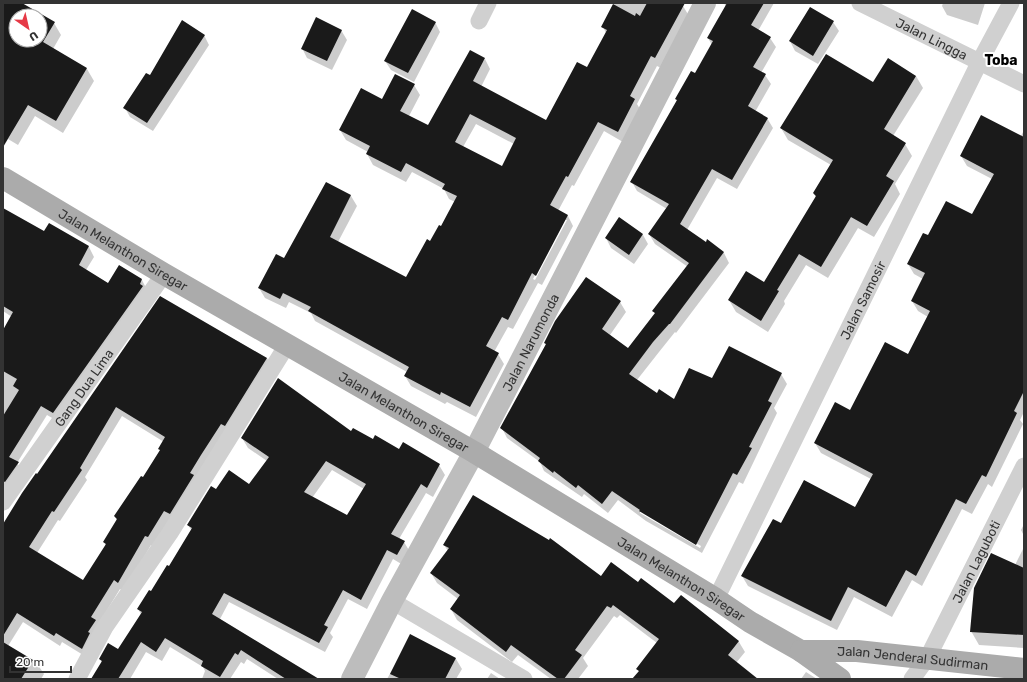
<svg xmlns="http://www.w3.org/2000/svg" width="1027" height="682" viewBox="0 0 1027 682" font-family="Rubik,sans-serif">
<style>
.shadow{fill:#0003;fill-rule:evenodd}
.building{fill:#1a1a1a;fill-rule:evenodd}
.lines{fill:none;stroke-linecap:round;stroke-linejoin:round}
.street{stroke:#d0d0d0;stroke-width:17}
.secondary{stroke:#bdbdbd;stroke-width:22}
.primary{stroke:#ababab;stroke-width:22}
.labels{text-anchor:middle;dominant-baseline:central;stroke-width:4;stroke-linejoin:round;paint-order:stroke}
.street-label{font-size:13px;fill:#333;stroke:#fff}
.neighbourhood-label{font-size:14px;font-weight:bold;fill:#000;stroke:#fff}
</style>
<rect width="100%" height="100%" fill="#fff"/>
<path class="shadow" d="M3,3h17l34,20 7,12 -8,14 34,20 7,12 -31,52 -28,-17 -17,29 -10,-6 -5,9zM16,16h24v24h-24z
M615,3h63l5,3 6,10 -28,52 -4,-2 -20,38 3,5 -17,33 -19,-11 -30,55 -2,-1 -14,26 10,5 5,10 -31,59 -4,-2 -25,46 -5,-2 -14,25 4,2 6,10 -28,53 -29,-15 -2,2 -34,-18 -6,-10 2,-4 -92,-51 -4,-8 -22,-11 -3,6 -21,-10 -6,-10 26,-28 42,-77 24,13 6,10 -19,36 69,37 35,-51 13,-26 -6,-3 -5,-10 -32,-17 -6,10 -33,-17 -6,-11 1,-2 -22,-12 -6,-10 42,-29 32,-16 6,10 -11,21 20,11 56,-68 5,10 -9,18 66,34 41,-52 18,-36 -3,-6zM476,124l38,20 -12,24 -39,-21zM565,220h2l-32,60 -2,-1z
M724,3h50l-16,28 12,7 6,9 -15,26 4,2 6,9 -16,28 12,6 6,10 -36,61 -20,-11 -30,52 19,13 2,-2 16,12 5,10 -53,70 -1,-1 -16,20 -22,28 20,14 18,7 37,-21 17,-33 52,27 6,10 -13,24 3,5 -34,71 -4,-2 -37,71 -56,-32 -28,-21 -10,13 -24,-19 -2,3 -38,-26 -4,-9 -33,-24 -5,-10 44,-83 -1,-2 75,-41 6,10 -16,23 18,14 27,-35 -1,-3 34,-44 -33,-23 -6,-10 18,-25 -30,-18 -5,-9 45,-81 -1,-2 19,-25 17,-29 -4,-7 18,-31zM640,511l61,35 -1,2 -60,-35z
M943,3h42l-7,22 -31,-10 -5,-9z
M435,22l5,10 -26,50 -23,-12 -6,-9z
M833,22l6,9 -21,33 -23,-13 -5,-10z
M341,30l6,10 -15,30 -25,-12 -5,-10z
M204,35l5,10 -56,86 -23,-14 -5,-9 25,-31z
M888,60l28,16 7,12 -30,48 12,8 7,12 -17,28 5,10 -26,43 -16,-9 -30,50 -22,-13 -22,36 1,3 -17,28 -32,-20 -7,-12 35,-17 52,-85 -2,-5 17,-28 -43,-25 -7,-12 93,-45z
M1024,130v282l-4,8 3,4 -31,63 -4,-3 -16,30 -10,-5 -40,77 -10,-6 -20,37 -38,-20 -17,33 -89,-44 -6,-10 40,-51 74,-17 15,-29 -50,-26 -6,-10 36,-31 57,-57 20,-38 -10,-6 -6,-10 11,-22 -9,-5 -6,-10 20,-27 45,-21 19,-37 -25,-13 -6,-10 60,-20z
M3,209l42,24 44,14 5,10 -8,13 23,14 11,-18 22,14 5,10 -88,132 -12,-7 -30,48 7,10 -21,15v-156l9,-15 -9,-6z
M619,219l24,16 5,9 -14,20 -23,-16 -5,-10z
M161,298l106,60 5,10 -118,179 -3,-2 -27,47 -4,-3 -22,36 -10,33 -26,-16 -2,4 -37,-24 -15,24 30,19 6,9 -3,5h-38v-153zM122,416l42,26 -3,9 -18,27 -28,38 2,5 -13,21 2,4 -23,36 -46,-29 21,-33 2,1 27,-41 -2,-3z
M352,432l87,33 6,10 -12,22 -7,-4 -27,46 5,3 6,10 -7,13 -10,-6 -26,50 -19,-10 -18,34 3,4 -8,15 -96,-50 -9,17 97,60h-39l-31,-20 -3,5 -3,-2 -11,17h-28l3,-8 -2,-4 -33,-20 -8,14 -16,-9 -16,27h-38l10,-16 -2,-4 18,-8 23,-37 -3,-5 31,-41 23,-37 -4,-6 29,-35 33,-4 17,-25 -19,-13 -6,-10zM332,470l32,19 -16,27 -36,-18z
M1024,524v12l-3,-6z
M444,545l194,39 37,21 6,-9 58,46 6,10 -9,11 20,16h-122l5,-7 -1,-3 19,-26 -37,-28 -3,3 -3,-2 -31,42 5,8 -10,13h-27l-33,-24 -6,7 -55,-42 -6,-11 7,-10 -21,-16 -6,-10 17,-22z
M1024,547v101l-45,-3 -8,-14 44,-66z
M411,636l45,23 6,10 -6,10h-69z
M806,672l11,7h-16z
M491,673l9,6h-13z"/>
<path class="building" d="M3,3h19l33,19 -12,20 44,26 -31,53 -28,-16 -25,42zM16,16h24v24h-24z
M647,3h38l-30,55 -4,-2 -21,40 5,3 -17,33 -20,-10 -30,55 -2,-1 -16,29 18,10 -32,61 -4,-3 -24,47 -6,-3 -16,29 13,7 -29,54 -29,-15 -1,3 -36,-19 5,-9 -101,-56 3,-4 -28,-14 -3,6 -22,-11 18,-34 8,4 42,-76 25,13 -21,42 76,40 21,-38 3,2 9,-16 2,1 16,-30 -15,-7 3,-5 -39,-21 -5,9 -35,-18 4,-8 -31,-16 22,-42 21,11 13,-25 20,10 -15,27 28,14 42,-75 15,8 -12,23 73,39 31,-58 10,5 20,-37 -6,-3 12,-23 22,12 1,-3 4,3zM470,114l46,24 -14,28 -47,-24z
M727,3h37l-13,22 20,12 -18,30 13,7 -18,32 20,12 -36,62 -20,-11 -32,55 26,18 1,-3 17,13 -54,72h-1l-16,18 -24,32 28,19 2,-4 15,10 15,-31 23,10 17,-32 53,27 -14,28 4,2 -23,44 3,1 -15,27 -4,-2 -37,72 -57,-34 1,-1 -28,-19 -10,13 -24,-19 -2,3 -22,-17 -1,2 -15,-12 2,-3 -40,-30 46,-84 -2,-1 11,-22 31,-44 35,24 -19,28 26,19 27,-35 -3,-2 37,-48 -41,-29 21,-30 -39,-22 47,-82 -2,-1 16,-28 4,2 18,-32 -6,-3z
M810,7l24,14 -21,35 -24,-15z
M412,9l24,13 -28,51 -24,-12z
M316,17l26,13 -15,31 -26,-12z
M182,20l23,15 -58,88 -24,-15 23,-35 4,2z
M826,54l47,28 15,-24 28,18 -32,53 22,14 -20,33 8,5 -27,45 -16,-9 -30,50 -22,-13 -22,36 2,1 -18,30 -33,-21 18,-29 18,11 52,-86 -3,-3 20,-33 -53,-32z
M981,115l43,22v254l-10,20 3,2 -31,64 -4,-2 -16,29 -10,-5 -40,77 -10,-6 -20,37 -38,-20 -17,34 -90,-45 32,-57 8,4 23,-43 51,27 18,-33 -59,-31 21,-41 15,8 35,-68 23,12 22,-43 -19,-10 14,-28 -18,-9 16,-31 5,2 18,-34 26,13 22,-40 -34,-18z
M3,208l41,23 5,-8 40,23 -10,19 29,18 11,-18 23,14 -2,5 3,2 -90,127 -12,-7 -32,51 10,5 -14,20 -2,-1v-65l16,-26 -6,-4 4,-7 -14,-8v-41l10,-18 -10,-6z
M619,217l24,17 -14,21 -24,-17z
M160,296l107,62 -42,68 -4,-2 -20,31 -11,18 4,2 -24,39 -6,-3 -16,26 -3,-1 -27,47 -4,-3 -23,37 5,3 -8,12 2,1 -8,16 -26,-16 -2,3 -37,-23 -14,23v-112l19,-31 14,-20 1,1zM116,407l49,30 -7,12 2,1 -17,27 -2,-1 -27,40 3,3 -14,23 3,2 -23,36 -54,-33 23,-36 2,1 28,-42 -2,-2z
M278,378l73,53 2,-3 20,11 2,-4 24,14 4,-7 37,22 -13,24 -6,-4 -30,50 14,7 -8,14 -10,-5 -26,50 -18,-10 -19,35 4,2 -9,16 -95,-50 -12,21 107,65h-33l-45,-29 -3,5 -3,-2 -15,24 -19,-11 2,-5 -38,-23 -9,14 -15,-10 -23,37h-27l11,-18 -3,-2 9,-16 10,6 24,-37 -5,-3 12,-19 2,1 16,-26 2,1 23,-38 -5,-3 24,-39 5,3 13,-19 20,14 20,-27 -28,-19zM326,461l40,23 -19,31 -43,-23z
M473,495l76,45 1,-2 51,38 10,-14 27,20 3,-4 33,25 7,-8 58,46 -11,14 30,24h-126l7,-8 -3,-2 23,-30 -46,-34 -2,3 -4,-2 -32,44 7,5 -18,24h-6l-47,-34 -5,7 -56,-43 10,-14 -30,-22 19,-25 -6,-3z
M991,553l33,15v67l-54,-3 4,-44z
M410,634l46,24 -11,21h-44l-11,-5z
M3,642l30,18 -12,19h-18z"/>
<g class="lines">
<g class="street">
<path id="s1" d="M860,3l164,81"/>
<path d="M479,21l9,-18"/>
<path id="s2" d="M3,502l161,-228"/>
<path id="s3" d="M716,599l264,-538 31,-58"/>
<path d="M392,601l132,78"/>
<path d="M77,679l28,-52 65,-94 117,-188"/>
<path id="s4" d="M912,679l16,-22 96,-191"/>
</g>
<path class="secondary" id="s5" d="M352,679l40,-78 82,-149 231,-449"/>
<g class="primary">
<path id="s6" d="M3,178l161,96 310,178 242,147 34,23 51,29 39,28"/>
<path id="s7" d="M801,651h56l167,18"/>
</g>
</g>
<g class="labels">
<g class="street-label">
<text stroke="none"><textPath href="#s1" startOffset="80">Jalan Lingga</textPath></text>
<text stroke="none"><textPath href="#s6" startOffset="140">Jalan Melanthon Siregar</textPath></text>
<text stroke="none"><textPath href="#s3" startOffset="333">Jalan Samosir</textPath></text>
<text stroke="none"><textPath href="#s5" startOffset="381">Jalan Narumonda</textPath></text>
<text stroke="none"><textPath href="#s2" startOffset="140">Gang Dua Lima</textPath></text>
<text stroke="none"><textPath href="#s6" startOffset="464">Jalan Melanthon Siregar</textPath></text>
<text stroke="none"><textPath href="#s4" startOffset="134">Jalan Laguboti</textPath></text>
<text stroke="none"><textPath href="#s6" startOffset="788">Jalan Melanthon Siregar</textPath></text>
<text stroke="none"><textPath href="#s7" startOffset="112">Jalan Jenderal Sudirman</textPath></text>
</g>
<g class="neighbourhood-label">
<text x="1001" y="60">Toba</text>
</g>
</g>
<rect width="1027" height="682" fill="none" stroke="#333333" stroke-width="8"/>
<g transform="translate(28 28) rotate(146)"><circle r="19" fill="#ffffff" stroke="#adadad"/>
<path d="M0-3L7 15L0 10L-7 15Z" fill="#e63946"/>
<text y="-6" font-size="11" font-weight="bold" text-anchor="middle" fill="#333333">U</text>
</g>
<path d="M10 666v6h61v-6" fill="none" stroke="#333333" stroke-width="2"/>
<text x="16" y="666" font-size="12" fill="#333333" stroke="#ffffff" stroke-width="3" paint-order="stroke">20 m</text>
</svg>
